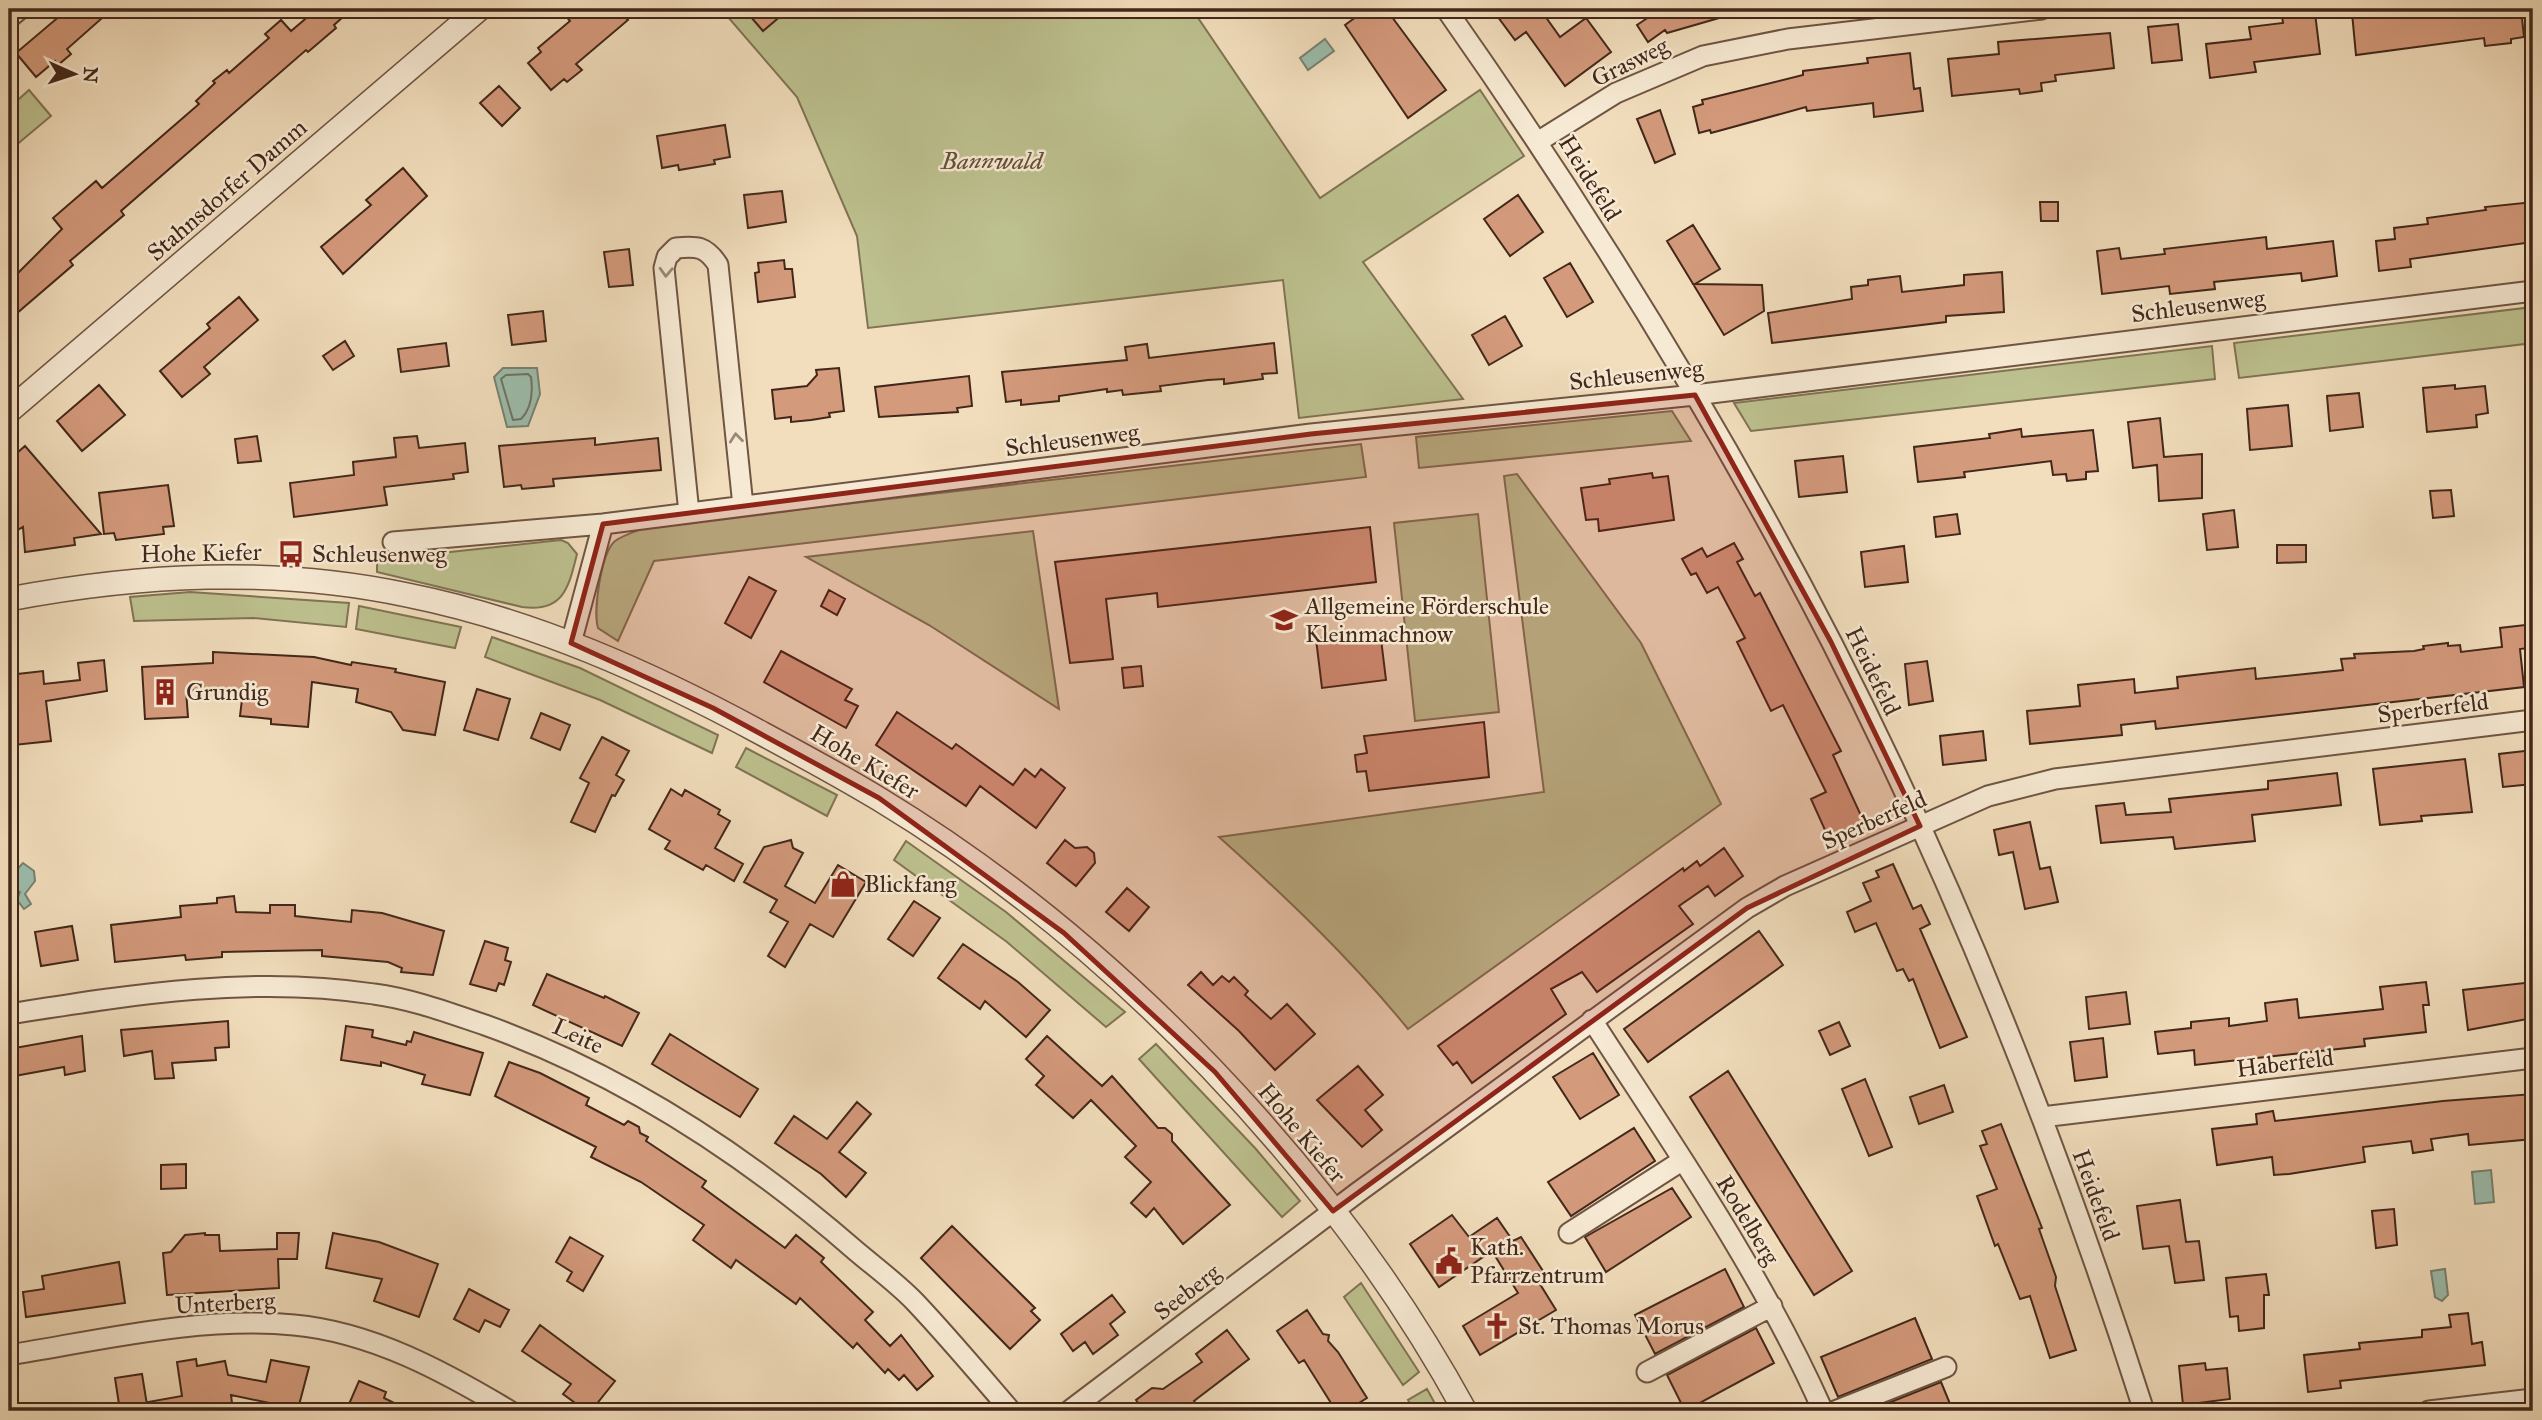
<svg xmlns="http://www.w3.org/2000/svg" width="2542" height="1420" viewBox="0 0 2542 1420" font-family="'IM FELL Great Primer',serif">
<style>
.green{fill:#bdc18f;stroke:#807454;stroke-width:2}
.water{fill:#9cbdac;stroke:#788172;stroke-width:2}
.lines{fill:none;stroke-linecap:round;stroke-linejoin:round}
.shore{stroke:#707263;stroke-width:2}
.building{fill:#d49a7c;stroke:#43271a;stroke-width:2}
.minor-casing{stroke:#6f5543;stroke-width:23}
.tertiary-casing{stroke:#6f5543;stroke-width:26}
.minor{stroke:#f7ead4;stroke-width:19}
.tertiary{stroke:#f7ead4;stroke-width:23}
.oneway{stroke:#9d8877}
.marked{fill:#8f2418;fill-opacity:0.2;stroke:#8f2418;stroke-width:5;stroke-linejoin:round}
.labels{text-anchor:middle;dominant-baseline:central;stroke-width:5;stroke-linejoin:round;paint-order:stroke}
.street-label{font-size:24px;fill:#43271a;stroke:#f7ead4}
.park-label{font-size:24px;font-style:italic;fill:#624e37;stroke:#f7ead4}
.poi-label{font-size:24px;fill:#43271a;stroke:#f7ead4;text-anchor:start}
</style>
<rect width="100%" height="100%" fill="#f2debd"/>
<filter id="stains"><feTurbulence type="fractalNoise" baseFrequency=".00286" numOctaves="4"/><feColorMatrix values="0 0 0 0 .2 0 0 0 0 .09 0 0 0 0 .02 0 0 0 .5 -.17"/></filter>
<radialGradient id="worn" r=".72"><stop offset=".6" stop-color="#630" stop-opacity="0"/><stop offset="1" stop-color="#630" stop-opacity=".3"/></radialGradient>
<path class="green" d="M721,9h471l128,189 160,-108 44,66 -161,106 100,137 -164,19 -16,-138 -415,48 -11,-92 -60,-139z
M29,90l22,26 -42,35v-43z
M2533,307v36l-294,35 -5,-35z
M2212,346l3,33 -464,52 -17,-28z
M1672,411l19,30 -272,27 -3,-31z
M1361,444l5,33 -712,84 -36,80 -20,-13c-5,-17 3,-75 17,-87 8,-6 22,-10 32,-14z
M1517,474l124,169 80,161 -313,225c-57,-70 -122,-132 -189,-192l325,-45 -40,-316z
M1478,514l21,198 -84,9 -21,-198z
M1033,531l26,178 -130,-84 -123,-68z
M561,540l7,3 9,11c-8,32 -13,59 -55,53l-145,-35v-12z
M190,592l159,11 -3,24 -93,-9 -119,3 -4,-24z
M359,606l102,21 -6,21 -99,-19z
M492,637l88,31 138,67 -6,18 -112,-53 -115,-43z
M746,748l91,47 -10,21 -91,-49z
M906,841l100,71 119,100 -19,15 -99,-85 -113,-82z
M1156,1044l99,104 45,53 -18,16 -143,-158z
M1361,1283l58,89 -16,13 -59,-88z
M1427,1389l12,22h-25l-6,-11z"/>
<path class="water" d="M1325,39l9,12 -26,19 -8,-12z
M503,368h34l3,26 -12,32 -21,1 -13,-50z
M23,863l11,8 1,10 -10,13 6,10 -7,5 -7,-9 3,-8 -5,-3c-2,-11 0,-19 8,-26z
M2491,1170l3,32 -19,2 -3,-32z
M2445,1269l3,26 -6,6 -7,-4 -4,-26z"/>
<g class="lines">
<path class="shore" d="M528,374l3,3c2,15 1,31 -10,42l-8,1 -12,-41 5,-4z"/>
</g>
<path class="building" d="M68,9h24l9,10 -34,30 4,5 -13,11 -3,-4 -19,16 -20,-24z
M317,9h35l-18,16 2,3 -28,24 -2,-2 -185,161 3,4 -54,46 3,4 -64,55v-38l53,-53 -9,-11 43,-37 6,7 97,-84 -3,-3 19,-18 -2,-2 14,-11 2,3 40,-35 -4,-4 16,-14 10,11z
M560,9h58l10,11 -52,44 6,6 -15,12 -3,-3 -13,11 -23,-27 13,-11 -3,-4 32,-27z
M744,9h45l-26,22z
M1367,9h19l60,81 -38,28 -63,-93z
M1492,9h48l20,28 26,-19 25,34 -46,34 -39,-54 -11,8z
M1661,9h71l1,5 -66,19 -2,-3 -17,12 -11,-17z
M2385,9h136l3,28 -13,2v4l-26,3 -1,-8 -128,17 -4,-42z
M2315,13l5,41 -66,8 2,10 -46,6 -4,-34 45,-5 -2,-12 34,-4 -1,-7z
M2178,24l4,36 -30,3 -4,-36z
M2110,33l4,35 -59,7 1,6 -15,2 1,8 -22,3 -1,-5 -67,7 -4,-37 51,-5 -1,-12z
M1910,53l4,36 6,-1 3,23 -49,6 -1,-14 -66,8 -1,-4 -95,26 -1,-3 -11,3 -6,-26 10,-3 -1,-4 101,-25v-4l65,-8 -1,-5z
M499,86l21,22 -18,18 -22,-23z
M1660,110l15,44 -20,9 -18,-44z
M725,125l5,32 -16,3 1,4 -36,6 -1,-5 -16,3 -5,-32z
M403,168l24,28 -84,78 -22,-27 50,-42 -5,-5z
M782,191l4,31 -38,6 -4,-33z
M1518,195l25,37 -33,24 -26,-37z
M2040,202h18v19h-17z
M2533,202v40l-123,17 1,8 -32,4 -3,-30 19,-2 -1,-11 34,-4 -1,-6 59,-8 -1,-3z
M1693,225l27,44 -25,15 67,1 2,26 -40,24 -57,-94z
M2266,237l1,12 66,-8 4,35 -35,5 -1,-8 -87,9 1,7 -45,5 -1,-8 -67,8 -5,-43 22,-3 2,11 44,-5 -1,-5z
M629,249l4,36 -24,2 -5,-35z
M784,260l1,9h7l3,28 -37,5 -3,-29 4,-1 -1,-9z
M1570,263l23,39 -26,15 -23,-39z
M2002,272l2,40 -58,4v6l-174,21 -4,-30 84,-14 -1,-12 17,-2v-5l32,-4 2,16 62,-7v-10z
M239,297l19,23 -54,47 6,7 -28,23 -22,-26 50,-43 -3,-4z
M543,311l3,30 -34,4 -4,-30z
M1505,316l17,30 -33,19 -17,-30z
M345,341l9,15 -21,14 -10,-14z
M446,343l3,23 -48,6 -3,-23z
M1274,343l3,30 -15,1 1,5 -39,5v-5l-16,1 -48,6 1,5 -38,4 -1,-5 -15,2v-3l-48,7v5l-38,4v-5l-15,2 -4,-30 125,-12 -2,-13 22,-3 2,14z
M839,368l5,43 -15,2 1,4 -19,3 -20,2v-5l-16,2 -3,-29 35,-4 10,-11 -1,-5z
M969,376l3,30 -15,2 1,4 -79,5 -4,-30z
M99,385l26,30 -43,36 -25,-30z
M2455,385v4l30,-3 3,27 -12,2 1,12 -50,5 -4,-44z
M2359,393l4,34 -33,4 -3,-35z
M2288,405l4,41 -42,4 -3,-41z
M2160,418l4,39 38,-3v44l-43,3 -2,-36 -24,3 -5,-46z
M2021,429l1,8 71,-7 5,41 -12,1v7l-19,2 -1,-7 -13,1 -2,-14 -87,11 1,5 -47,5 -4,-35 76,-9 -1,-4z
M257,436l4,25 -23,2 -3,-24z
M417,436l2,12 46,-5 3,29 -15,2 1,5 -70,8 3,18 -93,12 -4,-34 64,-8 -1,-13 43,-5 -2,-19z
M595,438v7l63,-7 3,32 -108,9 1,7 -32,3 -1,-4 -17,2 -5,-41z
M25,446l76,88 -27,4 1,7 -50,7 -2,-25 -14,8v-75z
M1843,456l4,36 -48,5 -4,-36z
M1652,473l1,5 15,-2 6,44 -75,11 -1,-12 -12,1 -5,-32 29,-4 -1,-5z
M168,485l6,41 -11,1 1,7 -48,6 -2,-7 -10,1 -5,-41z
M2451,490l3,26 -21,2 -3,-27z
M2234,510l4,37 -31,3 -4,-36z
M1957,514l3,20 -24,3 -2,-20z
M1370,527l6,55 -218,25 -1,-14 -51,6 7,60 -43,4 -15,-101z
M1734,543l9,16 -6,3 18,34 5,-3 81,158 -8,4 31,67 -35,17 -18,-40 15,-7 -43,-87 -12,6 -34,-69 8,-4 -27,-51 -11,6 -11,-20 -5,2 -9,-16 20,-11 5,9z
M2277,545h29v17l-29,1z
M1904,546l4,36 -43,5 -4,-35z
M749,577l27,14 -25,47 -26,-15z
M829,590l16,9 -8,16 -16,-9z
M2525,625l3,23 -8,1 4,38 -368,42 -1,-8 -34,4 1,10 -92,9 -3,-33 53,-5 -2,-21 56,-6 1,14 43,-5 -1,-11 78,-9 1,11 87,-9 -2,-11 14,-1 -1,-4 60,-3 10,-2 -1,-3 25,-3v3l12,-1 1,7 41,-5 -2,-19z
M1380,631l6,49 -64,8 -6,-49z
M781,651l71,38 -7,11 13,6 -12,22 -82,-46z
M213,652l101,5 37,8 1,-3 44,7 -1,3 50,10 -10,53 -32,-5 -12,-18 -35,-10 2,-13 -46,-7 -4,45 -37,-3v-5l-31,-3 3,-25 -57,-1 2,27 -43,2 -3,-52 71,-4z
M104,660l3,31 -61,10 5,40 -37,4 -5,-70 34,-4 1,13 36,-4 -2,-17z
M1927,661l6,40 -24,4 -4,-41z
M1141,666l2,20 -19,2 -2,-20z
M477,689l33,10 -12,41 -34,-10z
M897,712l55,37 4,-5 57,41 12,-16 10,8 6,-8 24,19 -29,40 -56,-42 -14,20 -90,-61z
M541,713l29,12 -10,25 -29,-12z
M1484,722l5,55 -120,14 -3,-20 -9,1 -2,-17 12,-2 -3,-17z
M1983,731l3,29 -43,5 -3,-29z
M602,737l27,14 -13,24 8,5 -9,16 -3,-1 -17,37 -24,-10 18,-39 -9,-5z
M2533,750v34l-30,3 -4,-33z
M2465,759l7,53 -51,4 1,5 -42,4 -7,-56z
M2337,773l4,32 -89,10 3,26 -80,8 -2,-12 -72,6 -5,-37 28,-3 2,12 45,-3 -2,-13 99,-10v-8z
M671,789l11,7 3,-6 35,20 -2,4 12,7 -15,27 28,16 -9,17 -28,-16 -3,5 -38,-21 5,-8 -21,-12z
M2030,822l10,47 10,-2 8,35 -33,7 -12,-57 -14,3 -5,-25z
M791,840l2,8 10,5 -18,33 30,17 23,-38 28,17 -33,55 -23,-13 -25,43 -17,-11 20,-34 -18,-10 7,-12 -33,-18 20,-35z
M1065,840l10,8 12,-1 7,6 1,10 -19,23 -29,-23z
M1724,848l19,28 -28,20 -7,-10 -29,20 14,18 -96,68 -15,-20 -31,17 15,25 -94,69 -15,-21 -4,3 -15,-19 245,-178 1,3 13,-10 3,5z
M1893,864l20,45 8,-4 9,19 -10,5 47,108 -27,11 -27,-69 -4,2 -6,-12 -6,2 -21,-48 -21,9 -8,-20 24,-11 -8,-18 16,-6 -3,-6z
M1127,888l22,19 -20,24 -23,-19z
M234,896l2,16 34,1v-8h25v11l56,6 1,-12 30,3 62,18 -11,44 -32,-3 1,-4 -14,-6 -66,-6v-6l-100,2v5l-36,3 -1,-5 -70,7 -4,-37 70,-8 -1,-11 37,-3v-5z
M914,901l26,17 -27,38 -25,-17z
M72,926l6,34 -37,6 -6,-34z
M1759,931l24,34 -135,97 -24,-33z
M485,941l23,7 -3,12 6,2 -7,23 -5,-2 -3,8 -26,-7z
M963,944l55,38 32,28 -24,27 -41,-36 -5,8 -42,-31z
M1201,972l12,13 9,-9 7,6 5,-5 14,14 -3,4 26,24 16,-15 28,30 -40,36 -36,-39 -51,-46z
M547,974l57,24 1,-2 34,17 -17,33 -89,-41z
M2426,982l3,23h-6l3,27 -62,7 1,7 -170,19 -1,-15 -36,4 -3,-22 36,-4v-6l38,-4v8l38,-5 -2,-18 32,-4 2,19 84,-9 -3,-22z
M2533,982v36l-65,12 -5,-40z
M2126,992l4,32 -41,5 -3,-32z
M228,1021l1,26 -14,1 1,12 -44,3 2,15 -19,1 -3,-28 -28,5 -3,-26z
M1839,1022l11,24 -20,9 -11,-24z
M346,1026l27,4 -1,7 34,8 1,-4 4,1 3,-10 69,21 -13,42 -48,-11 3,-9 -44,-13v4l-40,-6z
M670,1034l88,55 -18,28 -88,-53z
M82,1036l3,35 -20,4 -1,-8 -55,10v-28z
M1047,1036l55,50 10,-10 46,52h7l7,6v7l58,64 -47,39 -29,-36 -8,9 -15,-14 20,-21 -26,-25 11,-11 -45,-46 -18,18 -37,-33 8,-9 -18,-17z
M2103,1038l4,39 -32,4 -5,-39z
M1593,1053l26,42 -39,24 -27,-42z
M509,1062l31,11 49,25 -3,7 38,20 4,-4 11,6 1,6 8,4 -2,4 60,40 -4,6 83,61 11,-13 28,23 -3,4 52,50 -8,8 25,26 11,-11 32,41 -16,14 -13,-15 -5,5 -11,-11 -3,4 -28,-30 -4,5 -53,-50 -4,6 -60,-44 -5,8 -38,-28 11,-15 -63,-43 -50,-25 5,-10 -101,-51z
M1358,1066l25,29 -18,15 17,20 -20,17 -45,-47z
M1728,1071l124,200 -38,24 -124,-198z
M1865,1079l27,68 -23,9 -27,-67z
M1944,1085l9,27 -34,12 -9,-27z
M2533,1094v45l-64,6 -1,-11 -37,5 2,11 -20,3 -2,-12 -48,6 2,15 -76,12 -15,1 -2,-18 -55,8 -5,-36 45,-5 -1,-10 17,-3 2,10 168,-20z
M857,1102l14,12 -32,38 27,21 -20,24 -25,-23 -46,-31 19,-27 33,23z
M2001,1124l41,104 -3,1 17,48 -1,9 21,64 -26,8 -20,-62 -10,3 -22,-55 -3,2 -18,-50 20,-7 -17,-43 7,-2 -5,-13z
M1634,1128l21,33 -84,55 -23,-34z
M186,1164v24l-25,1v-24z
M1672,1188l19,29 -85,55 -21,-35z
M2180,1200l6,42 13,-1 5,39 -29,3 -6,-37 -26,3 -6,-43z
M2394,1209l3,36 -21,3 -4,-37z
M1452,1215l17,22 28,-19 16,23 8,-4 22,34 -8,5 21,34 -76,45 -17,-29 55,-33 -26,-42 -53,36 -29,-43z
M952,1226l83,82 -4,3 9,9 -30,29 -89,-91z
M205,1233v2h14l1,16 57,-2v-16h22l-2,26h-19l1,29 -112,7 -4,-42 8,-1 14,-17z
M333,1233l46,9 59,22 -19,53 -45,-16 8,-22 -56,-11z
M570,1237l33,19 -20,35 -16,-10 5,-9 -16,-10z
M119,1262l6,41 -99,14 -3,-25 21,-3 -2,-13z
M1725,1269l19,38 -89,47 -20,-39z
M2266,1274l3,21h-5v33l-25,3 -1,-15 -8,1 -4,-39z
M469,1289l40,21 -9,17 -15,-7 -6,12 -25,-13z
M1112,1295l13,17 -15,12 8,11 -25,19 -8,-12 -12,9 -12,-17z
M1307,1310l16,24 6,1 -1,6 10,11 29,46 -21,13h-10l-32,-51 -5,3 -22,-32z
M2468,1313l4,31 10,-2 3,23 -145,16 1,7 -33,4 -4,-37 56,-6 -1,-6 63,-6v-7l29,-3 -2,-12z
M1915,1318l17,41 -94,38 -17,-40z
M540,1325l75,56 -24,30h-5l-23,-17 8,-10 -49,-33z
M1756,1328l18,35 -89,48 -18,-36z
M1227,1330l22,29 -55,42 7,10h-57l-8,-11 16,-12 11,1 39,-27 -6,-8z
M196,1359l1,7 28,-5 3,14 38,7 5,-22 38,7 -11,42 -67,-14 2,16h-84l-1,-9 34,-6 -5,-34z
M2205,1363l1,7 21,-2 3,31 -47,6 -4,-39z
M142,1374l6,37h-28l-5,-33z
M359,1381l27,11 -2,6 26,13h-64z
M1941,1382l12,29h-85z"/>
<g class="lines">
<defs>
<path id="minor" d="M1446,9c142,202 273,414 386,634 126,246 228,505 312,768
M9,18l11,-9
M1539,141l77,-48 87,-37 85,-17 254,-30
M689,513l-25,-245 3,-11 9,-9c21,-2 30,-2 42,17l25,241
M393,542l210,-18 708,-90 384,-39 838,-104
M571,643l32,-119
M9,1014c121,-19 242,-39 365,-20 38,5 75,19 111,31 137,49 261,130 371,226 20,17 42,33 60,52 33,35 64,72 95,108
M1592,1020c82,127 170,253 231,391
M2042,1117l491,-59
M1569,1233l114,-73
M9,1355c93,-15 191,-39 285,-30 78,7 151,47 216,86
M1647,1372l125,-66
M1069,1411l288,-218 390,-285 38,-22 203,-90 67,-17 478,-59
M1835,1411l111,-44
M2429,1411l104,-12"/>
<path id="tertiary" d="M9,411l470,-402
M9,599c132,-25 265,-32 398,-4 125,25 244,78 356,139 39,21 78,42 116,65 235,142 455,372 586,612"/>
</defs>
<use href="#minor" class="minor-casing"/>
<use href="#tertiary" class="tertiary-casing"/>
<use href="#minor" class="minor"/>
<use href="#tertiary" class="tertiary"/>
</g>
<defs><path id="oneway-chevron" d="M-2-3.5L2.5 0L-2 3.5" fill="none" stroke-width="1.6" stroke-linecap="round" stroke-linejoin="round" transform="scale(1.75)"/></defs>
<g class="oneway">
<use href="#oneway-chevron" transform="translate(666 272) rotate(92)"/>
<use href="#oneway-chevron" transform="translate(736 438) rotate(-96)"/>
</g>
<path class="marked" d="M1695,395l136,247 89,184 -173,82 -414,303 -118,-139 -151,-139 -185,-135 -166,-90 -142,-65 32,-119 708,-90z"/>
<defs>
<symbol id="bus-bare" viewBox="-9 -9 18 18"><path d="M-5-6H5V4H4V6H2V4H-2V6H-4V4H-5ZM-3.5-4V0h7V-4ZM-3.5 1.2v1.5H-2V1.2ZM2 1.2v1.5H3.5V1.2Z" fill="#8f2418" stroke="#f7ead4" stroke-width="2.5" paint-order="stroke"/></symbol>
<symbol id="school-bare" viewBox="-9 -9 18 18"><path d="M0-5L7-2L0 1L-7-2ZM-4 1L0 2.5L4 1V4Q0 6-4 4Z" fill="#8f2418" stroke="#f7ead4" stroke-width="2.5" paint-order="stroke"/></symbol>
<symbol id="building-bare" viewBox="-9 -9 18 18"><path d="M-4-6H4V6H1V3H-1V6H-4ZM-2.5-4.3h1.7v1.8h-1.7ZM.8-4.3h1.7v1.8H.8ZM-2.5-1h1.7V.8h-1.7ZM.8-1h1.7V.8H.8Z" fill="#8f2418" stroke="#f7ead4" stroke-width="2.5" paint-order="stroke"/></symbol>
<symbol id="shop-bare" viewBox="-9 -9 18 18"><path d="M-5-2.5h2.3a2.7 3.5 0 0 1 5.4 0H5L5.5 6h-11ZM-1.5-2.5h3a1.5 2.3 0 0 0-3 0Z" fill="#8f2418" stroke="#f7ead4" stroke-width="2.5" paint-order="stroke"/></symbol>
<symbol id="civic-bare" viewBox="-9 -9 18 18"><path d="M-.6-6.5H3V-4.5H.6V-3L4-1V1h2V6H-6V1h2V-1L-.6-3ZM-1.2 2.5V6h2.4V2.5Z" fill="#8f2418" stroke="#f7ead4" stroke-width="2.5" paint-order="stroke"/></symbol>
<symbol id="church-bare" viewBox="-9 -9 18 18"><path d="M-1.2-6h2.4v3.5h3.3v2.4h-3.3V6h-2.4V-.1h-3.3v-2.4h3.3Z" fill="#8f2418" stroke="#f7ead4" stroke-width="2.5" paint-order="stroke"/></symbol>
</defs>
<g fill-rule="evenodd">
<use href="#bus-bare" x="272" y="535" width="38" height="38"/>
<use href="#school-bare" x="1265" y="601" width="38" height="38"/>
<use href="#building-bare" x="146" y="673" width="38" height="38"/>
<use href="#shop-bare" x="824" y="865" width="38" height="38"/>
<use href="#civic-bare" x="1430" y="1242" width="38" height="38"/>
<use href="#church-bare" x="1478" y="1307" width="38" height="38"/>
</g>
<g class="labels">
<g class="street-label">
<text transform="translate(1630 62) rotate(-26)">Grasweg</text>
<text transform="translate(1590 178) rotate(58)">Heidefeld</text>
<text transform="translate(227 190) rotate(-41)">Stahnsdorfer Damm</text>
<text transform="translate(2198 306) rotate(-7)">Schleusenweg</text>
<text transform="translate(1636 375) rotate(-6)">Schleusenweg</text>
<text transform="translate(1072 440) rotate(-7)">Schleusenweg</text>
<text transform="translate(201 553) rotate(-1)">Hohe Kiefer</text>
<text transform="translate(1873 671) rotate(64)">Heidefeld</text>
<text transform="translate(2433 708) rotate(-7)">Sperberfeld</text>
<text transform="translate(865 762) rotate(31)">Hohe Kiefer</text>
<text transform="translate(1874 820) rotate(-24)">Sperberfeld</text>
<text transform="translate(578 1036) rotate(25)">Leite</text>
<text transform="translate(2285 1063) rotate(-7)">Haberfeld</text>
<text transform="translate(1302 1133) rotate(50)">Hohe Kiefer</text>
<text transform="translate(2096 1195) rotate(70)">Heidefeld</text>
<text transform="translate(1748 1220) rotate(59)">Rodelberg</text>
<text transform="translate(1187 1292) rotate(-37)">Seeberg</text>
<text transform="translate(225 1303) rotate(-3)">Unterberg</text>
</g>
<g class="park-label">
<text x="992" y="161">Bannwald</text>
</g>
<g class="poi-label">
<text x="312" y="554">Schleusenweg</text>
<text x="1305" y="606">Allgemeine Förderschule<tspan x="1305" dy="28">Kleinmachnow</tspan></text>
<text x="186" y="692">Grundig</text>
<text x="864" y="884">Blickfang</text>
<text x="1470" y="1247">Kath.<tspan x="1470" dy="28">Pfarrzentrum</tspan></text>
<text x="1518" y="1326">St. Thomas Morus</text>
</g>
</g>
<rect width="2542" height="1420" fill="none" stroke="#f2debd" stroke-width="35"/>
<rect x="10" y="10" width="2521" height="1399" fill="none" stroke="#43271a" stroke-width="3.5"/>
<rect x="18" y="18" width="2507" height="1385" fill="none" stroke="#43271a" stroke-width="2"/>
<g transform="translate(74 74) rotate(93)" stroke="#f7ead4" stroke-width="5" paint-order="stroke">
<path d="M0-5L12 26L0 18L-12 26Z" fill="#43271a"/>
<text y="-10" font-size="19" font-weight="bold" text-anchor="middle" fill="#43271a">N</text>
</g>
<rect width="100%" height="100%" filter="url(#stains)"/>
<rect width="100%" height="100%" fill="url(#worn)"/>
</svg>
